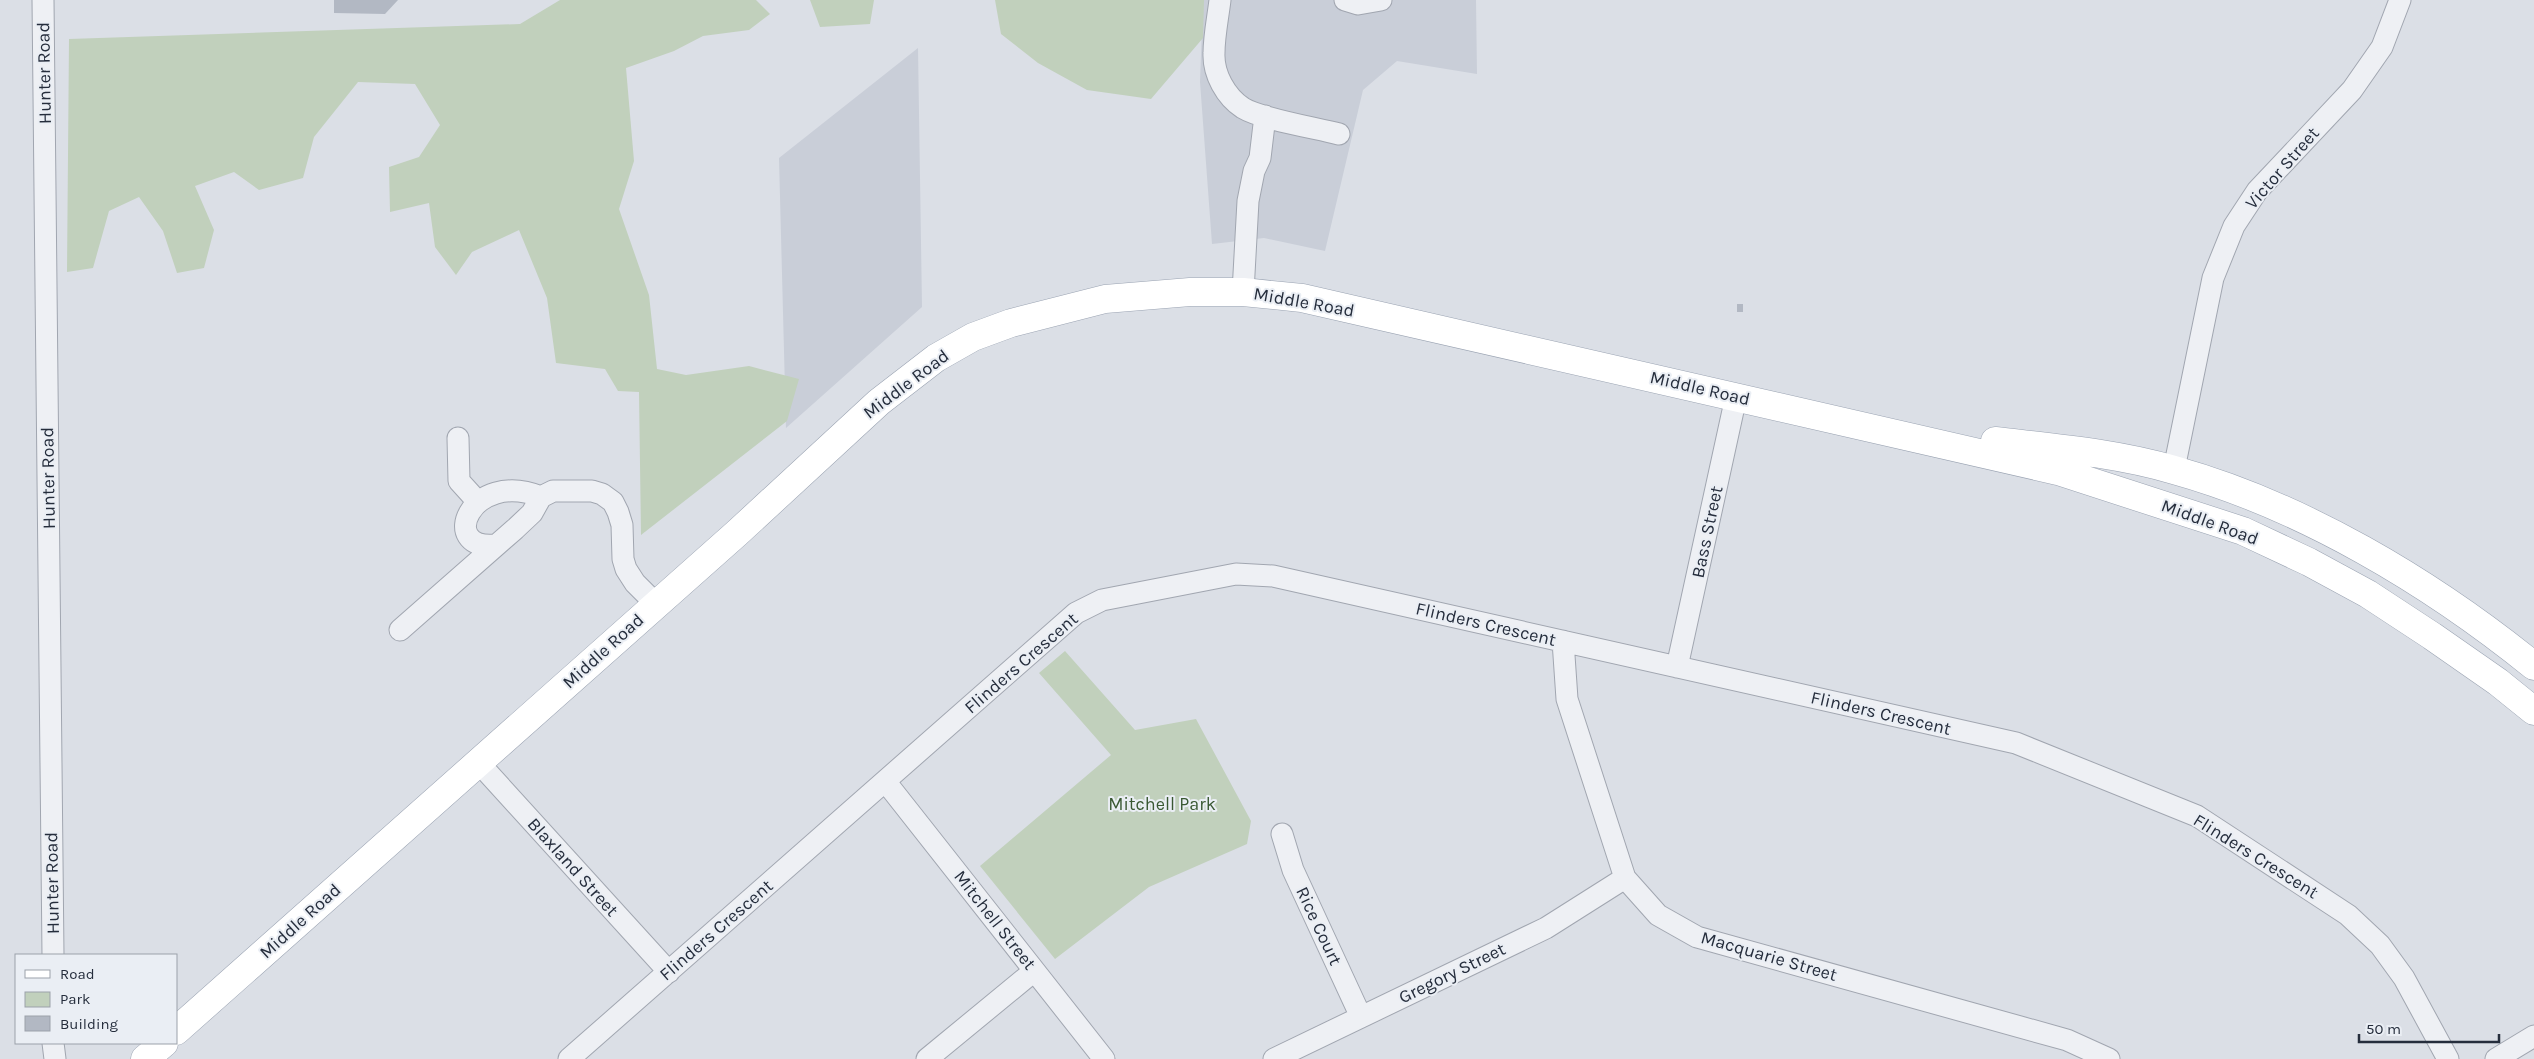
<svg xmlns="http://www.w3.org/2000/svg" width="2534" height="1059" viewBox="0 0 2534 1059" font-family="Karla,sans-serif">
<style>
.built{fill:#c9ced8}
.green{fill:#c1d0bc}
.building{fill:#b2b8c3}
.lines{fill:none;stroke-linecap:round;stroke-linejoin:round}
.minor-casing{stroke:#a1a6b0;stroke-width:23}
.major-casing{stroke:#9aa3b2;stroke-width:29}
.minor{stroke:#eef0f4;stroke-width:21}
.major{stroke:#fff;stroke-width:28}
.labels{text-anchor:middle;dominant-baseline:central;stroke-width:4;stroke-linejoin:round;paint-order:stroke}
.street-label{font-size:18px;fill:#252d3c;stroke:#eaeef4}
.park-label{font-size:18px;fill:#395832;stroke:#eaeef4}
</style>
<rect width="100%" height="100%" fill="#dbdfe6"/>
<path class="built" d="M1203,0h273l1,74 -80,-13 -34,29 -38,161 -61,-13 -52,6 -12,-162z
M918,48l4,259 -136,121 -7,-270z"/>
<path class="green" d="M560,0h196l14,14 -21,16 -46,6 -29,15 -48,17 8,93 -15,48 30,86 8,74 29,6 63,-9 50,13 -12,42 -146,114 -2,-143 -21,-1 -13,-22 -49,-6 -9,-65 -28,-68 -47,22 -16,23 -21,-28 -6,-44 -39,9 -1,-45 30,-10 21,-32 -25,-41 -57,-2 -44,55 -11,41 -44,12 -25,-18 -39,14 19,44 -10,38 -27,5 -14,-42 -24,-34 -30,14 -16,57 -26,4 2,-233 451,-15z
M810,0h64l-4,24 -50,3z
M995,0h209l-1,38 -52,61 -64,-9 -49,-27 -37,-29z
M1065,651l70,79 61,-11 55,102 -4,23 -98,43 -94,72 -75,-93 131,-111 -72,-82z"/>
<path class="building" d="M334,0h64l-13,14 -51,-1z
M1737,304h6v8h-6z"/>
<g class="lines">
<defs>
<path id="minor" d="M43,0l10,955
M1220,0c-2,17 -6,36 -6,53 -1,21 12,44 29,55 18,11 73,20 96,26
M1345,0l13,4 23,-4
M1243,292l5,-91 6,-30 6,-13 5,-42
M458,438l1,43 19,21
M2174,469l39,-191 21,-52 23,-35 95,-101 30,-43 18,-47
M496,545c-59,6 -26,-77 45,-48
M400,630l115,-101 17,-16 9,-16 12,-6h39l10,3 11,8 5,10 4,13 1,34 3,10 9,14 21,21
M1563,641l4,58 58,179 33,37 39,22 370,103 42,19
M1677,667l59,-270
M478,762l191,210
M885,781l219,278
M1282,834l11,36 68,147
M53,1043l2,16
M569,1059l507,-446 26,-13 134,-26 37,2 743,167 181,73 151,99 32,30 24,33 44,81
M927,1059l107,-88
M1274,1059l272,-131 79,-50
M2496,1059l38,-23"/>
<path id="major" d="M1995,441c60,7 121,12 179,29 129,36 256,112 360,196
M176,1031l561,-498 142,-131 57,-44 37,-21 38,-14 94,-24 85,-7h53l59,6 756,173 185,60 66,31 59,32 64,42 66,46 36,29
M145,1059l19,-16"/>
</defs>
<use href="#minor" class="minor-casing"/>
<use href="#major" class="major-casing"/>
<use href="#minor" class="minor"/>
<use href="#major" class="major"/>
</g>
<g class="labels">
<g class="street-label">
<text transform="translate(44 73) rotate(-91)">Hunter Road</text>
<text transform="translate(2282 168) rotate(-49)">Victor Street</text>
<text transform="translate(1304 302) rotate(10)">Middle Road</text>
<text transform="translate(906 384) rotate(-37)">Middle Road</text>
<text transform="translate(1700 388) rotate(13)">Middle Road</text>
<text transform="translate(48 478) rotate(-91)">Hunter Road</text>
<text transform="translate(2210 522) rotate(20)">Middle Road</text>
<text transform="translate(1707 532) rotate(-78)">Bass Street</text>
<text transform="translate(1486 624) rotate(13)">Flinders Crescent</text>
<text transform="translate(603 651) rotate(-42)">Middle Road</text>
<text transform="translate(1021 663) rotate(-41)">Flinders Crescent</text>
<text transform="translate(1881 713) rotate(13)">Flinders Crescent</text>
<text transform="translate(2256 856) rotate(32)">Flinders Crescent</text>
<text transform="translate(573 867) rotate(48)">Blaxland Street</text>
<text transform="translate(52 883) rotate(-91)">Hunter Road</text>
<text transform="translate(995 920) rotate(52)">Mitchell Street</text>
<text transform="translate(300 921) rotate(-42)">Middle Road</text>
<text transform="translate(1319 926) rotate(65)">Rice Court</text>
<text transform="translate(716 930) rotate(-41)">Flinders Crescent</text>
<text transform="translate(1769 956) rotate(16)">Macquarie Street</text>
<text transform="translate(1452 973) rotate(-26)">Gregory Street</text>
</g>
<g class="park-label">
<text x="1162" y="804">Mitchell Park</text>
</g>
</g>
<rect x="15" y="954" width="162" height="90" fill="#eaeef4" stroke="#9ba1aa"/>
<rect x="25" y="970" width="25" height="8" fill="#ffffff" stroke="#9ba1aa"/>
<text x="60" y="979" font-size="15" fill="#252d3c">Road</text>
<rect x="25" y="992" width="25" height="15" fill="#c1d0bc" stroke="#9ba1aa"/>
<text x="60" y="1004" font-size="15" fill="#252d3c">Park</text>
<rect x="25" y="1016" width="25" height="15" fill="#b2b8c3" stroke="#9ba1aa"/>
<text x="60" y="1029" font-size="15" fill="#252d3c">Building</text>
<path d="M2359 1034v8h140v-8" fill="none" stroke="#252d3c" stroke-width="2.5"/>
<text x="2366" y="1034" font-size="15" fill="#252d3c" stroke="#eaeef4" stroke-width="4" paint-order="stroke">50 m</text>
</svg>
